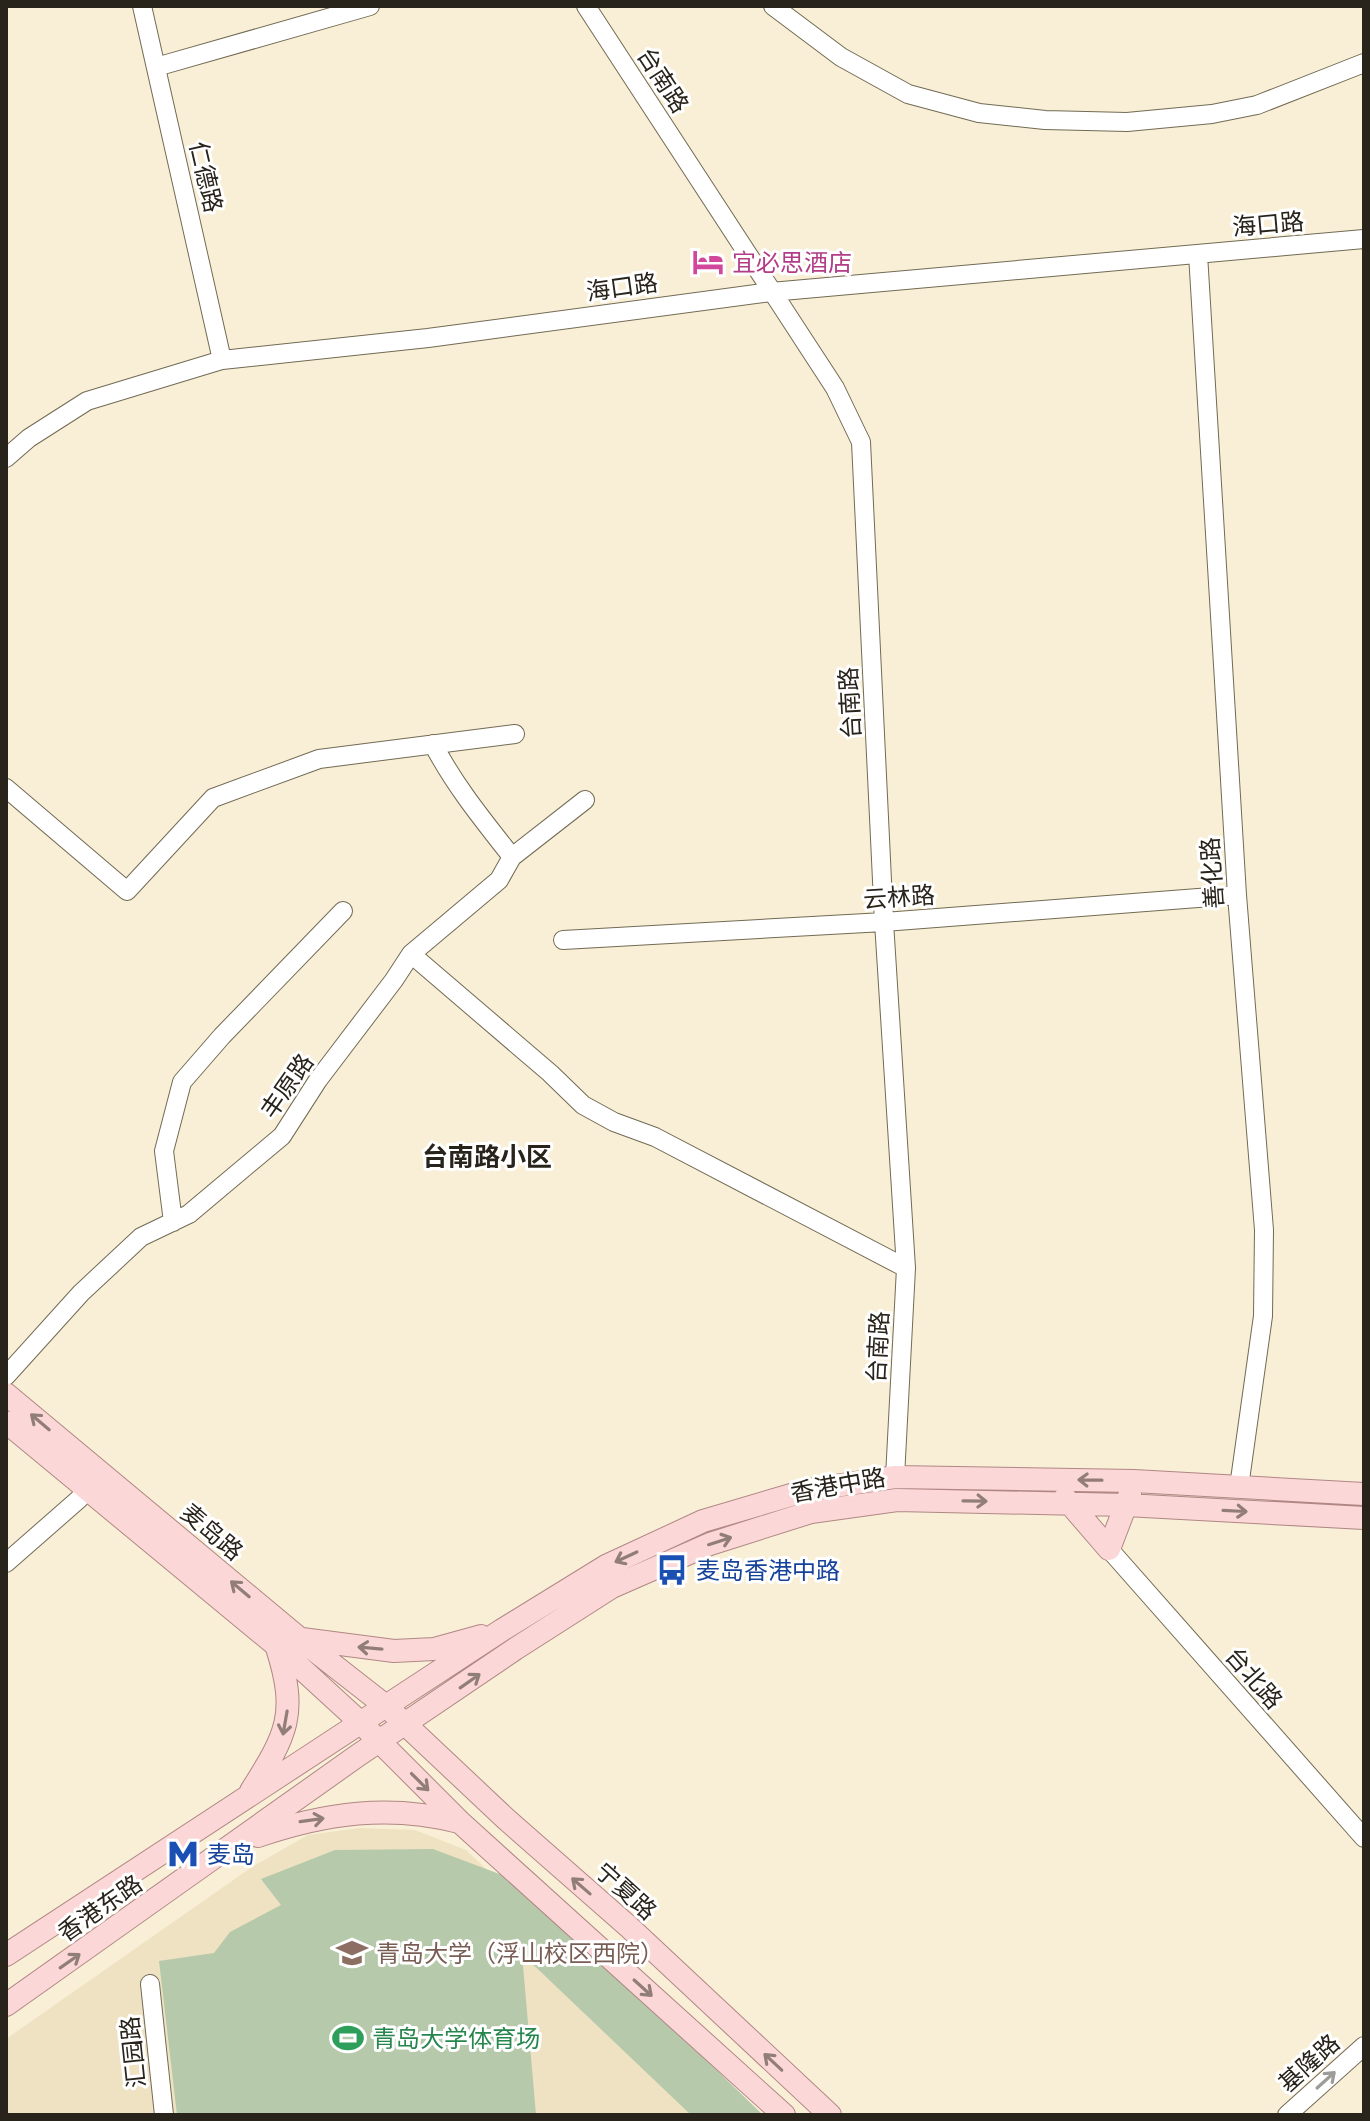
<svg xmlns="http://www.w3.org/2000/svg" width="1370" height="2121" viewBox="0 0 1370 2121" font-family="Merriweather,'Noto Sans SC',serif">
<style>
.built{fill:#eee2c2}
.green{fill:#b6c9ab}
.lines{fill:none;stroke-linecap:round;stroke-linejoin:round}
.minor-casing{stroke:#726a54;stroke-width:20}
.major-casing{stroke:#b08784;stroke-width:24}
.minor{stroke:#fff;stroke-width:18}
.major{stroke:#fbd7d7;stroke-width:22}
.oneway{stroke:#927e79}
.oneway2{stroke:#9e9c98}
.labels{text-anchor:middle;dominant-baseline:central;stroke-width:6;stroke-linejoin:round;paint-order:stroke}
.street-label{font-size:24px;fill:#28241b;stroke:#fff}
.hotel-label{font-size:24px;fill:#b23c85;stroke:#fff;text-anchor:start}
.transit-label{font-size:24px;fill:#164399;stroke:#fff;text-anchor:start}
.education-label{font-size:24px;fill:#785e54;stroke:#fff;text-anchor:start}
.leisure-label{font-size:24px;fill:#27864d;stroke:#fff;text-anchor:start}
.neighbourhood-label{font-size:26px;font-weight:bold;fill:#28241b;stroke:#fff}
</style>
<rect width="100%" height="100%" fill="#f8efd6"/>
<path class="built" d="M360,1828l55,2 51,20 283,265h-743v-76l246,-172 56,-32z"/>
<path class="green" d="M433,1849l90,34 240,232h-72l-169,-161 14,161h-359l-18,-154 55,-8 16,-21 51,-27 -20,-26 74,-29z"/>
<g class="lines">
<defs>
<path id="minor" d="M142,6l80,354
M586,6l249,382 26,54 23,480 22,346 -11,209
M773,6l68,51 67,37 71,19 66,7 82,2 85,-8 45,-9 107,-42
M156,67l214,-61
M1198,254l39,641 27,335 -1,86 -24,171
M6,458l23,-20 58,-37 135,-41 206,-22 343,-46 593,-53
M433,744c22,42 50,76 79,113
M6,788l121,103 86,-93 106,-39 196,-25
M563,940l321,-18 353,-27
M411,954l139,119 33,32 31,17 41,15 251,131
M173,1222l-9,-71 18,-69 40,-46 121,-125
M6,1376l75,-83 60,-56 48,-23 93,-78 36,-56 76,-100 17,-26 88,-74 13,-23 73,-57
M1109,1549l255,289
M6,1563l73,-64 18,-20
M150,1984l14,131
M1287,2115l77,-69"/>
<path id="major" d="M6,1394l294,245 87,68 119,112 123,108 201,188
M6,1422l271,224 85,78 99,99 323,292
M1065,1498l44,51 21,-55
M302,1639l92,12 40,-2 47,-13
M251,1791c36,-57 47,-77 26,-143
M258,1836c68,-23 131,-32 201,-14
M6,1955l496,-325 104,-64 97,-45 105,-31 87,-13 239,4 230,13
M6,2005l351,-249 158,-107 97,-62 98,-43 101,-32 86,-12 229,5 238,13"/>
</defs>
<use href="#minor" class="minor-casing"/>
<use href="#major" class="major-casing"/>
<use href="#minor" class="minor"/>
<use href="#major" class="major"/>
</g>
<defs><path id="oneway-shaft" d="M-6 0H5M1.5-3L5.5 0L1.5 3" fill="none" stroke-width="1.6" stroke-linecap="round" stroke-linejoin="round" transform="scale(2)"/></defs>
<g class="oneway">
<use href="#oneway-shaft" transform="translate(40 1422) rotate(-140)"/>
<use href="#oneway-shaft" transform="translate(1090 1480) rotate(-179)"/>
<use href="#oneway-shaft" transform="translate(975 1501) rotate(1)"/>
<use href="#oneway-shaft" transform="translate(1235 1511) rotate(3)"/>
<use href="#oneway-shaft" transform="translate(720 1541) rotate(-18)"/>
<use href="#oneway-shaft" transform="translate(626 1557) rotate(155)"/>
<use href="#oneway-shaft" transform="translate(240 1589) rotate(-140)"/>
<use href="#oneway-shaft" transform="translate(370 1648) rotate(-175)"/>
<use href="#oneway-shaft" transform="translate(470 1681) rotate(-35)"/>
<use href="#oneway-shaft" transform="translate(285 1723) rotate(100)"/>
<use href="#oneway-shaft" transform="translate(420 1782) rotate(45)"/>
<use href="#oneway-shaft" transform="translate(312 1820) rotate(-8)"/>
<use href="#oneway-shaft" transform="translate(581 1886) rotate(-139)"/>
<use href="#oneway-shaft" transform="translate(70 1961) rotate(-35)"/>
<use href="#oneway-shaft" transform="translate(643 1988) rotate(42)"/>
<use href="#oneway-shaft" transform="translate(773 2062) rotate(-137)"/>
</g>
<use class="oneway2" href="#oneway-shaft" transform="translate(1326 2080) rotate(-42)"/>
<defs>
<symbol id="hotel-bare" viewBox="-9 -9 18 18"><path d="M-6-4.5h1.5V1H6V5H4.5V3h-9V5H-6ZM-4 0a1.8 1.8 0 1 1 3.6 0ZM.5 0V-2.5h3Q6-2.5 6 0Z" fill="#d1479c" stroke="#fff" stroke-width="2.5" paint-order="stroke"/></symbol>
<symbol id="bus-bare" viewBox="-9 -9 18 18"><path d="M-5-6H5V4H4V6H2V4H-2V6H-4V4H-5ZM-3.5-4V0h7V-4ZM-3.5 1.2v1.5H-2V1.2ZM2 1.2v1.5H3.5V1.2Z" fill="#1a4fb4" stroke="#fff" stroke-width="2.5" paint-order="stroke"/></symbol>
<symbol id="metro-bare" viewBox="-9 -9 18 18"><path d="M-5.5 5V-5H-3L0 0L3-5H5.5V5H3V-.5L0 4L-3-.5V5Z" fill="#1a4fb4" stroke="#fff" stroke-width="2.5" paint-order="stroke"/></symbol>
<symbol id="university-bare" viewBox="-9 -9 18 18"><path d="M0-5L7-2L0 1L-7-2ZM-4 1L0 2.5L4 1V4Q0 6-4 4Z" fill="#8d6e63" stroke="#fff" stroke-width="2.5" paint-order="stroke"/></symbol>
<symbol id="stadium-bare" viewBox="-9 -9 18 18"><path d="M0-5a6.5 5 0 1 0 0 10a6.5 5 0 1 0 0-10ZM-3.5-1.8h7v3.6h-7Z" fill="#2e9e5b" stroke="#fff" stroke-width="2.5" paint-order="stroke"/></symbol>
</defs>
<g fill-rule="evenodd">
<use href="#hotel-bare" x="686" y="240" width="44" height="44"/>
<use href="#bus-bare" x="650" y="1548" width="44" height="44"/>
<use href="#metro-bare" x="161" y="1832" width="44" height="44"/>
<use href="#university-bare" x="330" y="1931" width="44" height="44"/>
<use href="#stadium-bare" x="326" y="2016" width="44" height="44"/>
</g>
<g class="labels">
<g class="street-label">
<text transform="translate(663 80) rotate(57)">台南路</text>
<text transform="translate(206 177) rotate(77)">仁德路</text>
<text transform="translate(1268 224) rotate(-5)">海口路</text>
<text transform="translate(622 287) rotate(-8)">海口路</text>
<text transform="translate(850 703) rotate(-93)">台南路</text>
<text transform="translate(1212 873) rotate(-94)">善化路</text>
<text transform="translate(899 897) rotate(-4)">云林路</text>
<text transform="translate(287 1086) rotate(-55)">丰原路</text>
<text transform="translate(878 1347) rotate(-87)">台南路</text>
<text transform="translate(838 1485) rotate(-10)">香港中路</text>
<text transform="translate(212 1532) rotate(40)">麦岛路</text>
<text transform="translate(1254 1678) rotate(49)">台北路</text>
<text transform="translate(626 1891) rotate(42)">宁夏路</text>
<text transform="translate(100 1908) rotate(-35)">香港东路</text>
<text transform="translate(133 2052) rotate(-96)">汇园路</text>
<text transform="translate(1309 2063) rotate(-42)">基隆路</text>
</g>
<g class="hotel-label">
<text x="732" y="262">宜必思酒店</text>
</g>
<g class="transit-label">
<text x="696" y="1570">麦岛香港中路</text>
<text x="207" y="1854">麦岛</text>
</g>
<g class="education-label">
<text x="376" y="1953">青岛大学（浮山校区西院）</text>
</g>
<g class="leisure-label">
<text x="372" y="2038">青岛大学体育场</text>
</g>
<g class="neighbourhood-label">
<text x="487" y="1156">台南路小区</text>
</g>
</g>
<rect width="1370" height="2121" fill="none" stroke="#28241b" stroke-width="16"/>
</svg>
